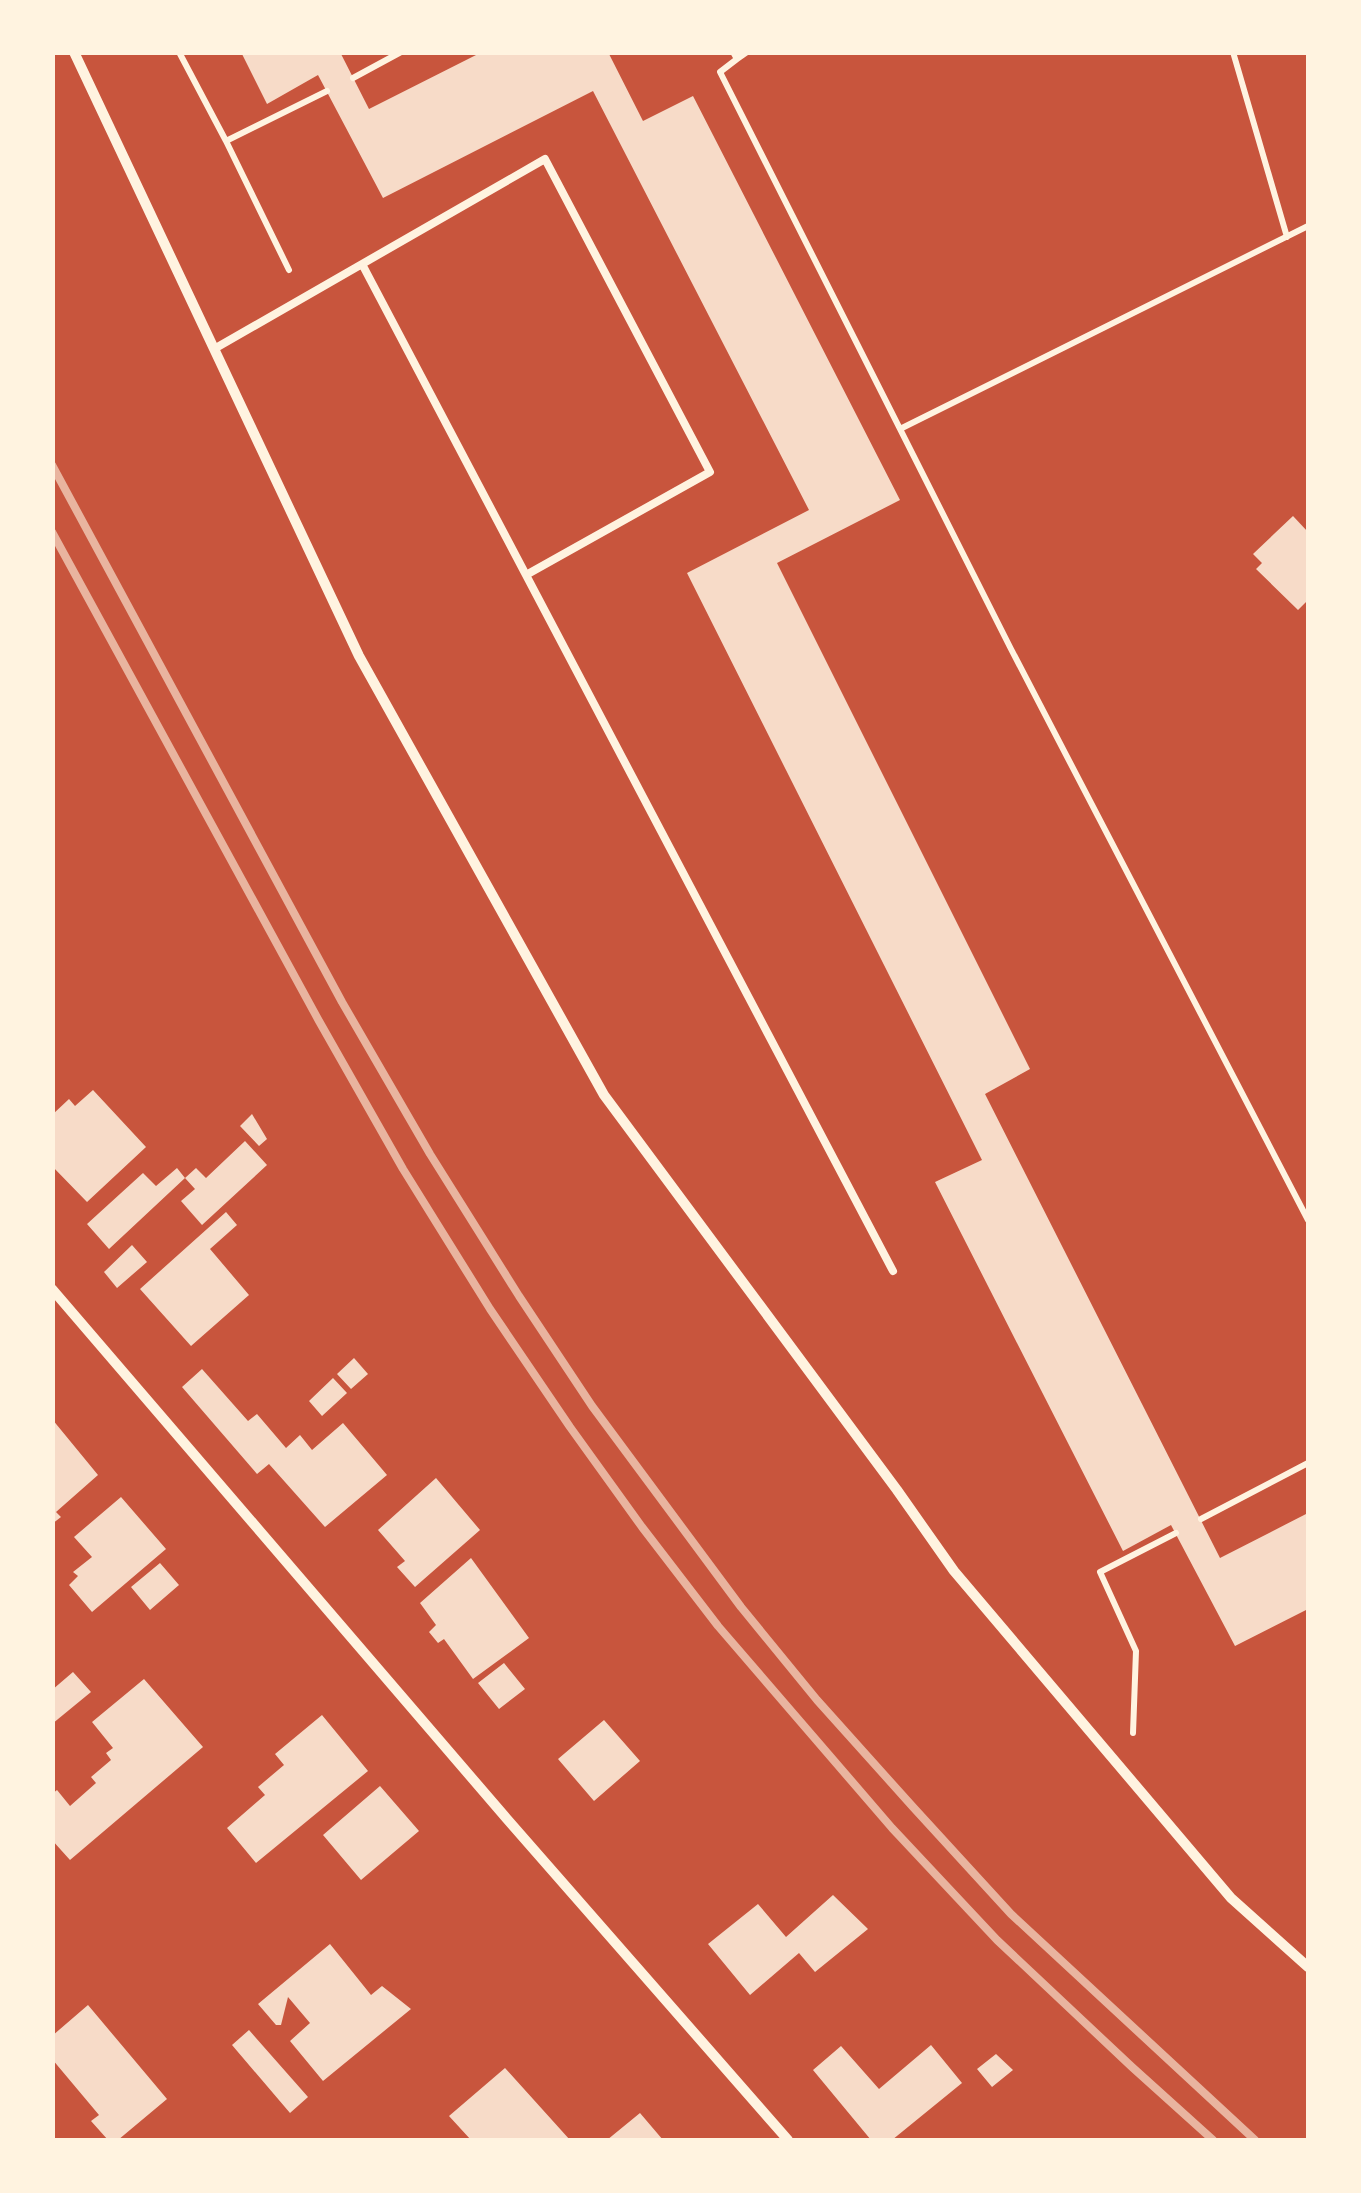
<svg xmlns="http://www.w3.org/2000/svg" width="1361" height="2193" viewBox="0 0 1361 2193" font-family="Lora,serif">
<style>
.building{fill:#f7dbc8}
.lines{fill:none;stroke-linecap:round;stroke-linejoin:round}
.path{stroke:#fff3e0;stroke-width:6}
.service{stroke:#fff3e0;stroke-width:8}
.minor{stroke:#fff3e0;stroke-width:10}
.rail{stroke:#e9b49f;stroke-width:8}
</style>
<rect width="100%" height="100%" fill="#c8553d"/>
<path class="building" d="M241,52h99l29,57 113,-57h126l35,69 50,-25 207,404 -123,63 253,506 -45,25 235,464 88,-45v96l-73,37 -64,-121 -48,26 -188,-369 47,-22 -295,-587 122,-63 -216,-419 -210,107 -65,-123 -51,29z
M1293,516l15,16v68l-10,10 -42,-41 6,-6 -9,-9z
M93,1090l53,57 -59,55 -35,-36v-51l17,-16 6,7z
M252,1114l15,25 -8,7 -19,-20z
M245,1141l22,24 -65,60 -21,-24 14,-12 -10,-11 11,-10 10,10z
M177,1168l8,10 -76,71 -22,-25 56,-51 13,13z
M226,1212l11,13 -27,24 39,46 -58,51 -51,-57z
M132,1245l15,17 -30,26 -13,-16z
M354,1358l14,16 -17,15 -14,-15z
M202,1369l46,52 9,-7 29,34 14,-13 12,15 31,-27 44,52 -62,52 -56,-63 -12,10 -75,-87z
M333,1378l14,15 -25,23 -13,-15z
M52,1419l46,56 -42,37 5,5 -9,7z
M436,1478l44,52 -65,57 -18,-20 8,-6 -27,-31z
M121,1497l45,52 -74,63 -23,-27 9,-9 -5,-4 19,-15 -18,-20z
M471,1558l58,80 -56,41 -29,-40 -6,4 -9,-11 7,-7 -16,-22z
M160,1563l19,22 -29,25 -19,-23z
M504,1663l21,26 -26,20 -21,-26z
M73,1672l18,20 -39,32v-34z
M144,1679l59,68 -133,113 -18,-20v-46l5,-4 13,16 26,-23 -5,-6 20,-17 -5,-7 7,-5 -21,-26z
M322,1715l46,56 -112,92 -29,-35 38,-33 -7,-8 26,-22 -9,-11z
M604,1720l36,41 -46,40 -36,-42z
M380,1786l39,45 -58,49 -38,-45z
M833,1895l35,34 -53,43 -16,-19 -49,42 -42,-51 50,-40 28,33z
M330,1944l41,51 11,-9 29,23 -88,72 -33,-40 20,-18 -22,-26 -7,28h-5l-18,-21z
M88,2005l79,94 -49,41h-10l-17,-19 8,-6 -47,-56v-23z
M249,2030l59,67 -18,16 -58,-68z
M931,2045l31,38 -70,57h-21l-58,-70 28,-24 38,43z
M996,2054l17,16 -21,17 -15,-18z
M505,2068l65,72h-99l-22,-24z
M640,2113l23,27h-56z"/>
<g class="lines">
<path class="path" d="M179,52l47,89 63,129
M733,52l4,7 -17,13 291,577 297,571
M1233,52l54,185
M737,59l10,-7
M353,78l48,-26
M226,141l101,-50
M900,429l408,-203
M1201,1519l107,-56
M1133,1733l3,-82 -36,-79 76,-39"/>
<path class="service" d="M362,264l531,1007
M214,349l331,-190 165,313 -184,103"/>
<path class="minor" d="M74,52l285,604 245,439 293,395 57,81 277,327 77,69
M52,1289l455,530 281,321"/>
<path class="rail" d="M52,465l290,537 88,152 89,142 73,110 149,201 76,93 96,107 98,107 244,226
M52,532l267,489 84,148 87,140 80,118 72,100 76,99 174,202 105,112 135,127 81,73"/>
</g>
<rect width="1361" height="2193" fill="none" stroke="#fff3e0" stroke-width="110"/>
</svg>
